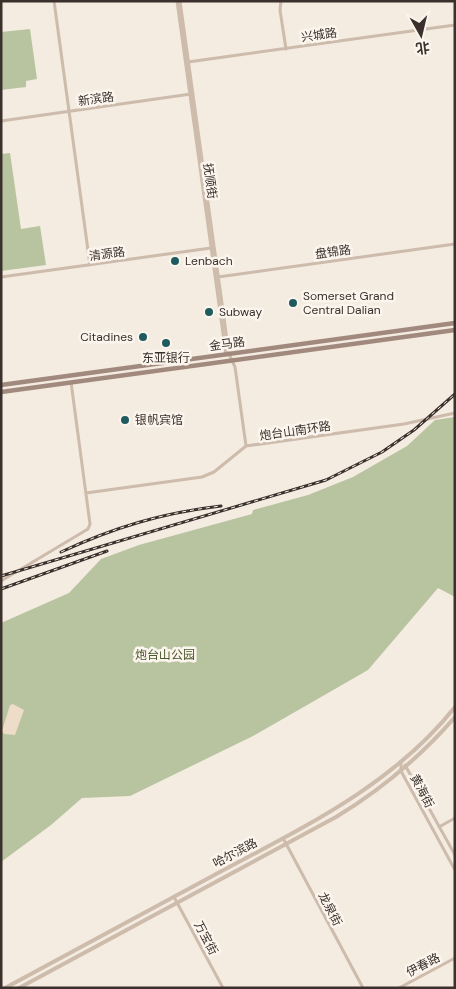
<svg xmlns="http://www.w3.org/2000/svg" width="456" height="989" viewBox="0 0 456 989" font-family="'DM Sans','Noto Sans SC',sans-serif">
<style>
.green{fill:#b8c4a0}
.plaza{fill:#ecdcc8}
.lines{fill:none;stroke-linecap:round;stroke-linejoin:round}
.minor{stroke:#cdbbac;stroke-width:3}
.tertiary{stroke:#cdbbac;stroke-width:4}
.secondary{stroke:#a18a7d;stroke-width:4.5}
.rail-casing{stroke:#3b302b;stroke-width:3}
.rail{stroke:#fbf5ee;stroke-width:1;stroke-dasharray:4;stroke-linecap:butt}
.poi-dot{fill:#1f5a5e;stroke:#fbf5ee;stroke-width:2}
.labels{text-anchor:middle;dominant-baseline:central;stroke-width:5;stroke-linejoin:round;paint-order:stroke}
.street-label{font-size:12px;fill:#3b302b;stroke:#fbf5ee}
.poi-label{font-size:12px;fill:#3b302b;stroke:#fbf5ee;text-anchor:start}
.park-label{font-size:12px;fill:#4a5a2e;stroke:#fbf5ee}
</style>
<rect width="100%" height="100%" fill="#f4ebe1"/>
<path class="green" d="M30,29l7,50 -11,2v6l-25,3v-58z
M10,153l11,76 19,-3 6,39 -45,6v-117z
M455,417v180l-17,-9 -70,82 -115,66 -123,60 -48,2 -31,27 -50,37v-239l68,-30 32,-34 38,-14 113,-31 1,-4 55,-15 45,-18 54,-31 28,-26z"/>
<path class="plaza" d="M13,704l11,6 -9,25 -11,-1 -2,-3 8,-26z"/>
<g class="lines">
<path class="minor" d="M54,1l36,264
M177,1l49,354
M180,1l49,353 6,13 11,79
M281,1l-1,9 6,39
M188,62l267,-37
M1,121l190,-27
M1,277l210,-29
M218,277l237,-33
M86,493l116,-16 12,-5 32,-26 158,-22 51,-11
M1,581l87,-52 2,-5 -19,-142
M401,762v9l54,99
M405,765l50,90
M439,827l16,-9
M283,838l80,150
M174,897l49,91
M399,988l56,-30"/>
<path class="tertiary" d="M5,988c71,-38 142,-77 213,-115 86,-46 175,-88 237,-166
M19,988l317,-171c45,-27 84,-60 119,-100"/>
<path class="secondary" d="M1,385l454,-62
M1,392l454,-62"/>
<defs>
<path id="rail" d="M61,552c54,-25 101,-39 160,-46
M1,576l325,-96 56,-28 32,-22 41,-36
M1,589l106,-38"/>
</defs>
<use href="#rail" class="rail-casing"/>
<use href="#rail" class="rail"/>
</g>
<g class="poi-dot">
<circle cx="175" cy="261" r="5"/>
<circle cx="293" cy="303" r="5"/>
<circle cx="209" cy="312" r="5"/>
<circle cx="143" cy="337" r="5"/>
<circle cx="166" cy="343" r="5"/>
<circle cx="125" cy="420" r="5"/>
</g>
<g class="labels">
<g class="street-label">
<text transform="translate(319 35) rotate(-8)">兴城路</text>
<text transform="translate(96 99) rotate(-8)">新滨路</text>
<text transform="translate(210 181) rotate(82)">抚顺街</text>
<text transform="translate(333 252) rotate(-8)">盘锦路</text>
<text transform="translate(107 254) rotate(-8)">清源路</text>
<text transform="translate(227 344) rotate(-8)">金马路</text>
<text transform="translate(295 431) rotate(-8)">炮台山南环路</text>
<text transform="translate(422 791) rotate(62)">黄海街</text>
<text transform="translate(235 853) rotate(-28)">哈尔滨路</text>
<text transform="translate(330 909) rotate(62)">龙泉街</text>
<text transform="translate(206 938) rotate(62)">万宝街</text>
<text transform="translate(423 965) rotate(-28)">伊春路</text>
</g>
<g class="poi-label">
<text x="185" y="261">Lenbach</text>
<text x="303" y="296">Somerset Grand<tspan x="303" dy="14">Central Dalian</tspan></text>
<text x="219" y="312">Subway</text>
<text x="133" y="337" text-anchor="end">Citadines</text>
<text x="166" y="358" text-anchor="middle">东亚银行</text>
<text x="135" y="420">银帆宾馆</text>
</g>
<g class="park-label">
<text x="165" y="655">炮台山公园</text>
</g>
</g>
<rect width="456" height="989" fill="none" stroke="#3b302b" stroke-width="5"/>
<g transform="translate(421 35) rotate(172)" stroke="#fbf5ee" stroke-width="4" paint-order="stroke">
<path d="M0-4L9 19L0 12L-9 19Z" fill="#3b302b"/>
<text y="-8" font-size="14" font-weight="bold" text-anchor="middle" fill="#3b302b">北</text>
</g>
</svg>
